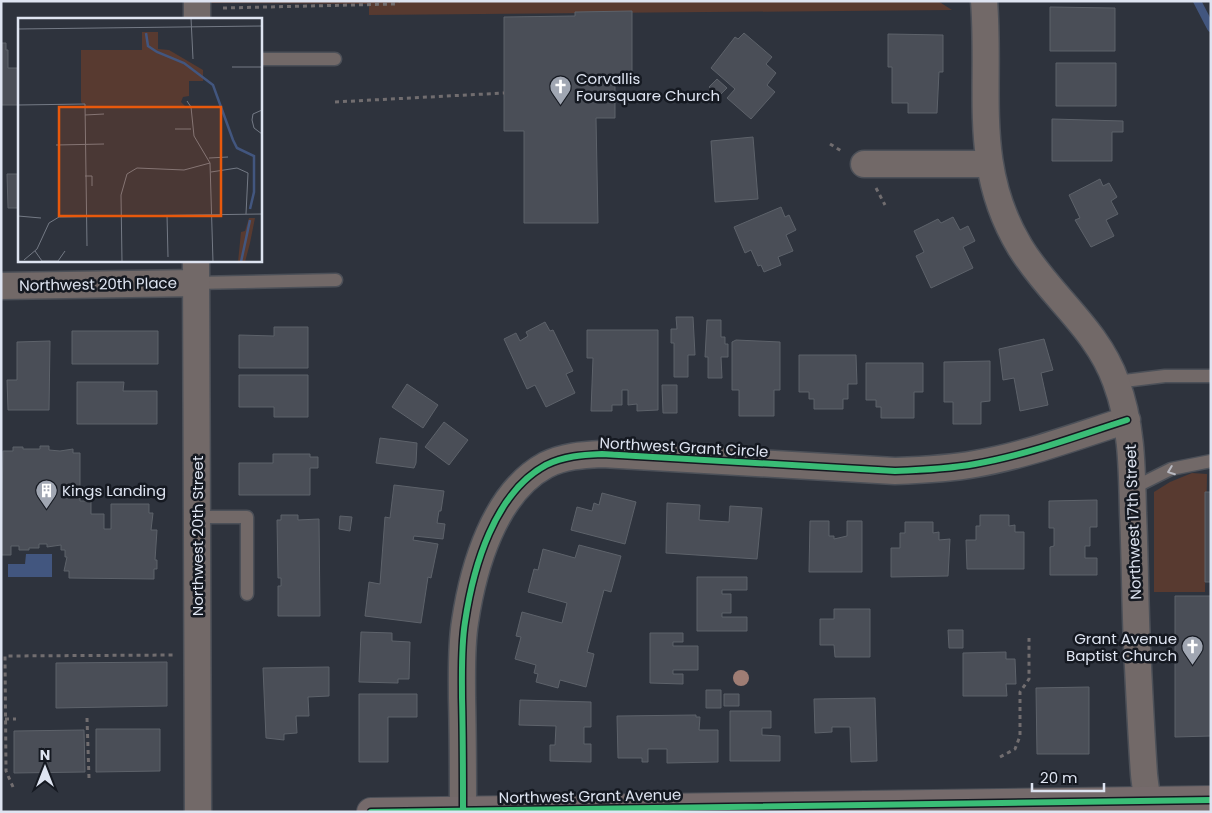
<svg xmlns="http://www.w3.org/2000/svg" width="1212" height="813" viewBox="0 0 1212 813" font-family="Poppins,sans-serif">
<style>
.green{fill:#583a30}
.water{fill:#42567f}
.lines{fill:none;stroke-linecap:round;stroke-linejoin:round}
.stream{stroke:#42567f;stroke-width:8}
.building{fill:#4a4e57;stroke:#5d626a}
.lane-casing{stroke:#4c5058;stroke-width:15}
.street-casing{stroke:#4c5058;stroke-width:29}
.secondary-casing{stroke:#4c5058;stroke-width:30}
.path{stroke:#716d6f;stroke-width:3;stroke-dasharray:4 4;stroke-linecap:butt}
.lane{stroke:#726968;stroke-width:12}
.street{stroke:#726968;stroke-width:26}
.secondary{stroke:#756a6b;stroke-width:28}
.cycleway-casing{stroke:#151921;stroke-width:9}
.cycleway{stroke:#3abd76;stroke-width:6}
.tree{fill:#9f7d74}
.oneway{stroke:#b8b9c1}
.labels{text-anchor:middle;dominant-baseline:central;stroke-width:5;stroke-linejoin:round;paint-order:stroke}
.poi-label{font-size:15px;fill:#dee4f1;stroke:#151921;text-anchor:start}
.street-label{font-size:15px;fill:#dee4f1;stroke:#151921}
.inset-river{fill:none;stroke:#42567f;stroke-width:2.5}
.inset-road{fill:none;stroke:#747a85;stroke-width:1}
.view{fill:#e8590c;fill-opacity:0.15;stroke:#e8590c;stroke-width:2.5}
.inset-edge{fill:none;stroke:#dee4f1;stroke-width:2.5}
</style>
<rect width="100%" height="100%" fill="#2e333d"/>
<path class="green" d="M205,1h733l14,9 -583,5v-11l-164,-1z
M1192,473l15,1 -2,118h-51v-100l16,-10z"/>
<path class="water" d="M26,554h26v23h-44v-13h17z"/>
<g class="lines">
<path class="stream" d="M1197,1l14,27"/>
</g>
<path class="building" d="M1050,7l65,1v43h-65z
M632,11v64h-17v43h-19l2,105h-74v-92h-20v-114l71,-1v-4z
M744,33l28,24 -6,7 10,9 -9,12 8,7 -24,27 -24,-21 8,-9 -24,-21 24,-31 3,2z
M888,34l55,1v37h-4l-2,41h-29v-10h-16v-36h-4z
M1,43h5v7h2v18h10v37h-17z
M1056,63h60v43h-60z
M717,79l10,9 -8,8 -10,-9z
M1052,119l71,2v11h-11v29h-60z
M753,137l5,62 -43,3 -4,-61z
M7,174h12v34h-11z
M1100,179l3,7 6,-3 8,14 -6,4 7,13 -12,6 8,16 -23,11 -16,-27 5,-2 -11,-23z
M781,207l4,10 4,-2 7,15 -10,5 7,16 -15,6 3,8 -17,7 -3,-7 -3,1 -7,-16 -6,3 -11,-26z
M953,217l7,13 8,-4 7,15 -12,6 10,21 -42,20 -15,-32 8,-4 -10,-21 24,-12 3,4z
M676,317h17l2,38h-7v22h-14v-34h-3v-14h6z
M707,320h14v17h4v7h3v13h-7l1,21h-14v-21h-3z
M545,322l5,9 3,-1 20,41 -7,3 9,19 -29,14 -11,-22 -8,4 -23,-50 12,-6 4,8 8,-5 -2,-4z
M274,327h34v41h-69v-33l35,1z
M587,330h71v80l-21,1v-7l-9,1v-15h-6v15h-10v6h-21l2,-53h-6z
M72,331h86v33h-86z
M1044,339l9,31 -12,3 7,32 -28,6 -6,-33 -11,2 -4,-31z
M736,340l44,2v48h-6v26h-35v-26h-7v-48z
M50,341l-1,69h-41l-1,-30h10v-38z
M799,355h57l1,29h-9v15h-5v10h-29v-10h-5v-7h-10z
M990,361v40l-9,1v22h-28v-22h-9v-40z
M866,363h57v29h-9v26h-33v-11h-5v-7h-10z
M239,375h69v42h-34v-10h-35z
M77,382h47l-1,9h34v33h-80z
M407,384l31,21 -15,23 -31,-21z
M662,385h15v28h-14z
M444,422l24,18 -19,25 -24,-18z
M380,438l37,5 -1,20 -2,5 -38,-5z
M40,446h9v4l11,1 13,-2v4h7v48h11v13h13v15h7v-25h38v9h4l-2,17h6l-2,30h2v9h-3v10l-85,-1v-7h-5l3,-14h-2v-7h-4v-5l-14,2v-3h-8v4h-10v2h-10v-4h-8v9h-10l2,-104h10v-4h10v2h17z
M273,454h37v3h8v11h-8v27h-71v-32h34z
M394,485l50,6 -3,20h-2l-2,12 8,1 -2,15 -29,-3 -1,4 25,4 -7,34 -3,-1 -7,46 -56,-7 4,-34 11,2 5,-67 5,1z
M1205,492h6v90h-6z
M602,493l34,9 -11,42 -54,-14 6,-23 15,4 2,-8 5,2z
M1097,500v27h-7v19h-5v12h12v17h-47v-28l4,-1v-18h-5v-27z
M667,503l33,2 -1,15 30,2 1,-16 32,2 -5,51 -91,-6z
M281,515h17v5l21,-1 1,97h-42v-30h3v-8h-3l-1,-58h4z
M980,515h29v11l6,-1v7h9v37h-57l-1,-29h10v-14h4z
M340,516l12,1 -2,14 -11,-2z
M810,521h19v15h5v3l13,-3v-15h15v51h-53z
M905,522h28v11l6,-1v8l11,-1 -2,37 -57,1v-29h9v-15h5z
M579,545l42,11 -10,36 -7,-2 -17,62 7,2 -8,33 -26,-7 -2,8 -22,-6 2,-8 -4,-1 2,-8 -21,-6 6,-22 -5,-1 6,-24 40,11 5,-20 -39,-11 6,-23 4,1 5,-21 32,9z
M697,577h50v13h-25v4h9v19h-9v4h25v14h-50z
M1175,596h36v140l-36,1z
M834,609h36v48h-35l-1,-12h-14v-26h14z
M948,630h15v18h-14z
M361,632l31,1v8l18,1 -1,37h-11v4l-39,-1z
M650,633h33v9h-10v4h25v24h-25v4h10v10l-33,-1z
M1006,652v7h9l1,25h-10l1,12h-44v-43z
M167,662v44l-111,2v-45z
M329,667v29l-21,1 1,19h-13l1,17 -13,1v6l-18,-2 -3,-70z
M1089,687v67h-52l-1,-66z
M706,690h15v18h-15z
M359,694h58v23h-29v45h-29z
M724,694h15v12h-15z
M875,698l2,63 -26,1 -1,-35h-18v5l-17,1 -1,-34z
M520,700l71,2v25h-7v17h7v18l-41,-1v-16h5l1,-19 -37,-1z
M730,711h41v17h-9v7l18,1v25h-50z
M696,715v2h4l-1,13h19v32l-51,1v-14h-19v13h-6v-4h-24l-1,-42z
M96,729h64v42l-64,1z
M84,730l1,42 -71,1v-42z"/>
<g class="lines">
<defs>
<path id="lane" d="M260,59h75
M195,283l141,-3
M1116,382l49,-6h46
M1133,488l38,-19 40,-8
M197,517h50v77"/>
<path id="street" d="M197,1v18
M984,1c7,88 -13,165 36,246 29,48 77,81 96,135 16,42 16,87 17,131 2,44 2,88 4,133 2,42 4,85 7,128 1,12 4,25 4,38
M864,164h124
M196,260l2,552
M1,286l194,-3
M463,812c0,-38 0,-76 -1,-114 0,-25 -1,-51 3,-76 8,-54 29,-129 81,-157 18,-9 36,-10 56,-11l293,17c27,-1 53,-2 80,-7 52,-9 102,-28 152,-44"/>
<path id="secondary" d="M371,812l840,-12"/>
</defs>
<use href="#lane" class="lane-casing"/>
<use href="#street" class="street-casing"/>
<use href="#secondary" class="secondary-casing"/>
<path class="path" d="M223,8l172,-4 4,-3
M335,102l169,-9
M830,144l13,8
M876,188l9,17
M87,718l2,60
M5,719h11
M1000,757l15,-8 5,-13v-44l9,-13v-41
M13,787l-7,-16 -1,-115 169,-1"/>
<use href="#lane" class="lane"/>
<use href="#street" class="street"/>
<use href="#secondary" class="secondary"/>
<defs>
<path id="cycleway" d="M371,812l840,-12
M463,812c0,-38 0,-76 -1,-114 0,-25 -1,-51 3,-76 8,-54 29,-129 81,-157 18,-9 36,-10 56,-11l293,17c27,-1 53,-2 80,-7 52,-9 102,-28 152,-44"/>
</defs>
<use href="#cycleway" class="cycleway-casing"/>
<use href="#cycleway" class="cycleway"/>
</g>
<circle class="tree" cx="741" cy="678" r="8"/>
<defs><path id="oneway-chevron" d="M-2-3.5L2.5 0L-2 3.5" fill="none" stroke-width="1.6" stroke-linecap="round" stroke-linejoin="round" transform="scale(1.25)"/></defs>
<use class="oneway" href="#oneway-chevron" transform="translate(1171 471) rotate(159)"/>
<defs>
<symbol id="church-pin" viewBox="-11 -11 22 30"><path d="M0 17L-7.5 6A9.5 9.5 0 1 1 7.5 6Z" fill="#a0a6b2" stroke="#151921"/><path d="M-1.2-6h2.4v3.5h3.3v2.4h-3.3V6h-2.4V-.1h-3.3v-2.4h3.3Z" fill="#fff"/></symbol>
<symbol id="building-pin" viewBox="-11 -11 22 30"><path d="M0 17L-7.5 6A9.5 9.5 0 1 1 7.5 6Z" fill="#a0a6b2" stroke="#151921"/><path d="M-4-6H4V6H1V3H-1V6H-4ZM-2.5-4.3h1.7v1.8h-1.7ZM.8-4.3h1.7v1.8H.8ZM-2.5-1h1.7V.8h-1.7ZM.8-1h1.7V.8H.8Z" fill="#fff"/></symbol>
</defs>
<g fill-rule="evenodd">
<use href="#church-pin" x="548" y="74" width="25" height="34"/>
<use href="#building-pin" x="34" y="478" width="25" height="34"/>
<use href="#church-pin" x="1180" y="634" width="25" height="34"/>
</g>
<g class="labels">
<g class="poi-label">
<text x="576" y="78">Corvallis<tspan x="576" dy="17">Foursquare Church</tspan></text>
<text x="62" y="490">Kings Landing</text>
<text x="1177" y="638" text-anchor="end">Grant Avenue<tspan x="1177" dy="17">Baptist Church</tspan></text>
</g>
<g class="street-label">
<text transform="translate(98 284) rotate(-1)">Northwest 20th Place</text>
<text transform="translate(684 447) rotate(3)">Northwest Grant Circle</text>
<text transform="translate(1133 522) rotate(-92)">Northwest 17th Street</text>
<text transform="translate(197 536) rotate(-90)">Northwest 20th Street</text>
<text transform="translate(590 796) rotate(-1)">Northwest Grant Avenue</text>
</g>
</g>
<g transform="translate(18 18)">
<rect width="244" height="244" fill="#2e333d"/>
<path d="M124,14h16v17l11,1 34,20v11h-14v15l-6,1 -2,5 6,6 -101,-1 -5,-5v-52h61zM231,200h6l-5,25 -5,19h-7l3,-30 4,-1z" fill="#583a30"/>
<path class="inset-river" d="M128,15l2,13 9,6 27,11 29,22 20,55 4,8 17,8v36l-4,17M223,244l9,-42"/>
<path class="inset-road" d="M173,0l2,41M0,11l244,-3M214,49h30M169,83l4,6 3,29 16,27 3,99M0,87l67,-1 2,142M244,92l-9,4 -1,6 2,8 8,6M67,97l19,-1M157,111h16M38,127l48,-1M191,140l19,-1M193,154l26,-4 11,5 -2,41M67,158h7v10M149,197l1,42M0,198l23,2M17,233l7,10h16l7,-10M6,242l13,-11 12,-26 10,-6 203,-3M104,244l-1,-67 6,-21 10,-6 47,2 26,-7"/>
<path class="view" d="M41,89h162v109h-162z"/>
<rect width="244" height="244" class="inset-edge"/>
</g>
<rect width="1212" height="813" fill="none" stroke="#dee4f1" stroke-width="5"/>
<g transform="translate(45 768)" stroke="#151921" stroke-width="4" paint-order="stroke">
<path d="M0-4L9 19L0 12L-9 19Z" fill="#dee4f1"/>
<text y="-8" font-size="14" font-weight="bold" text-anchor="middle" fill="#dee4f1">N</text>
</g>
<path d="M1032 783v8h72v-8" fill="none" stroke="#dee4f1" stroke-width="2.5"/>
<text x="1040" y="783" font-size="15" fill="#dee4f1" stroke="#151921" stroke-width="4" paint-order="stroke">20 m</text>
</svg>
